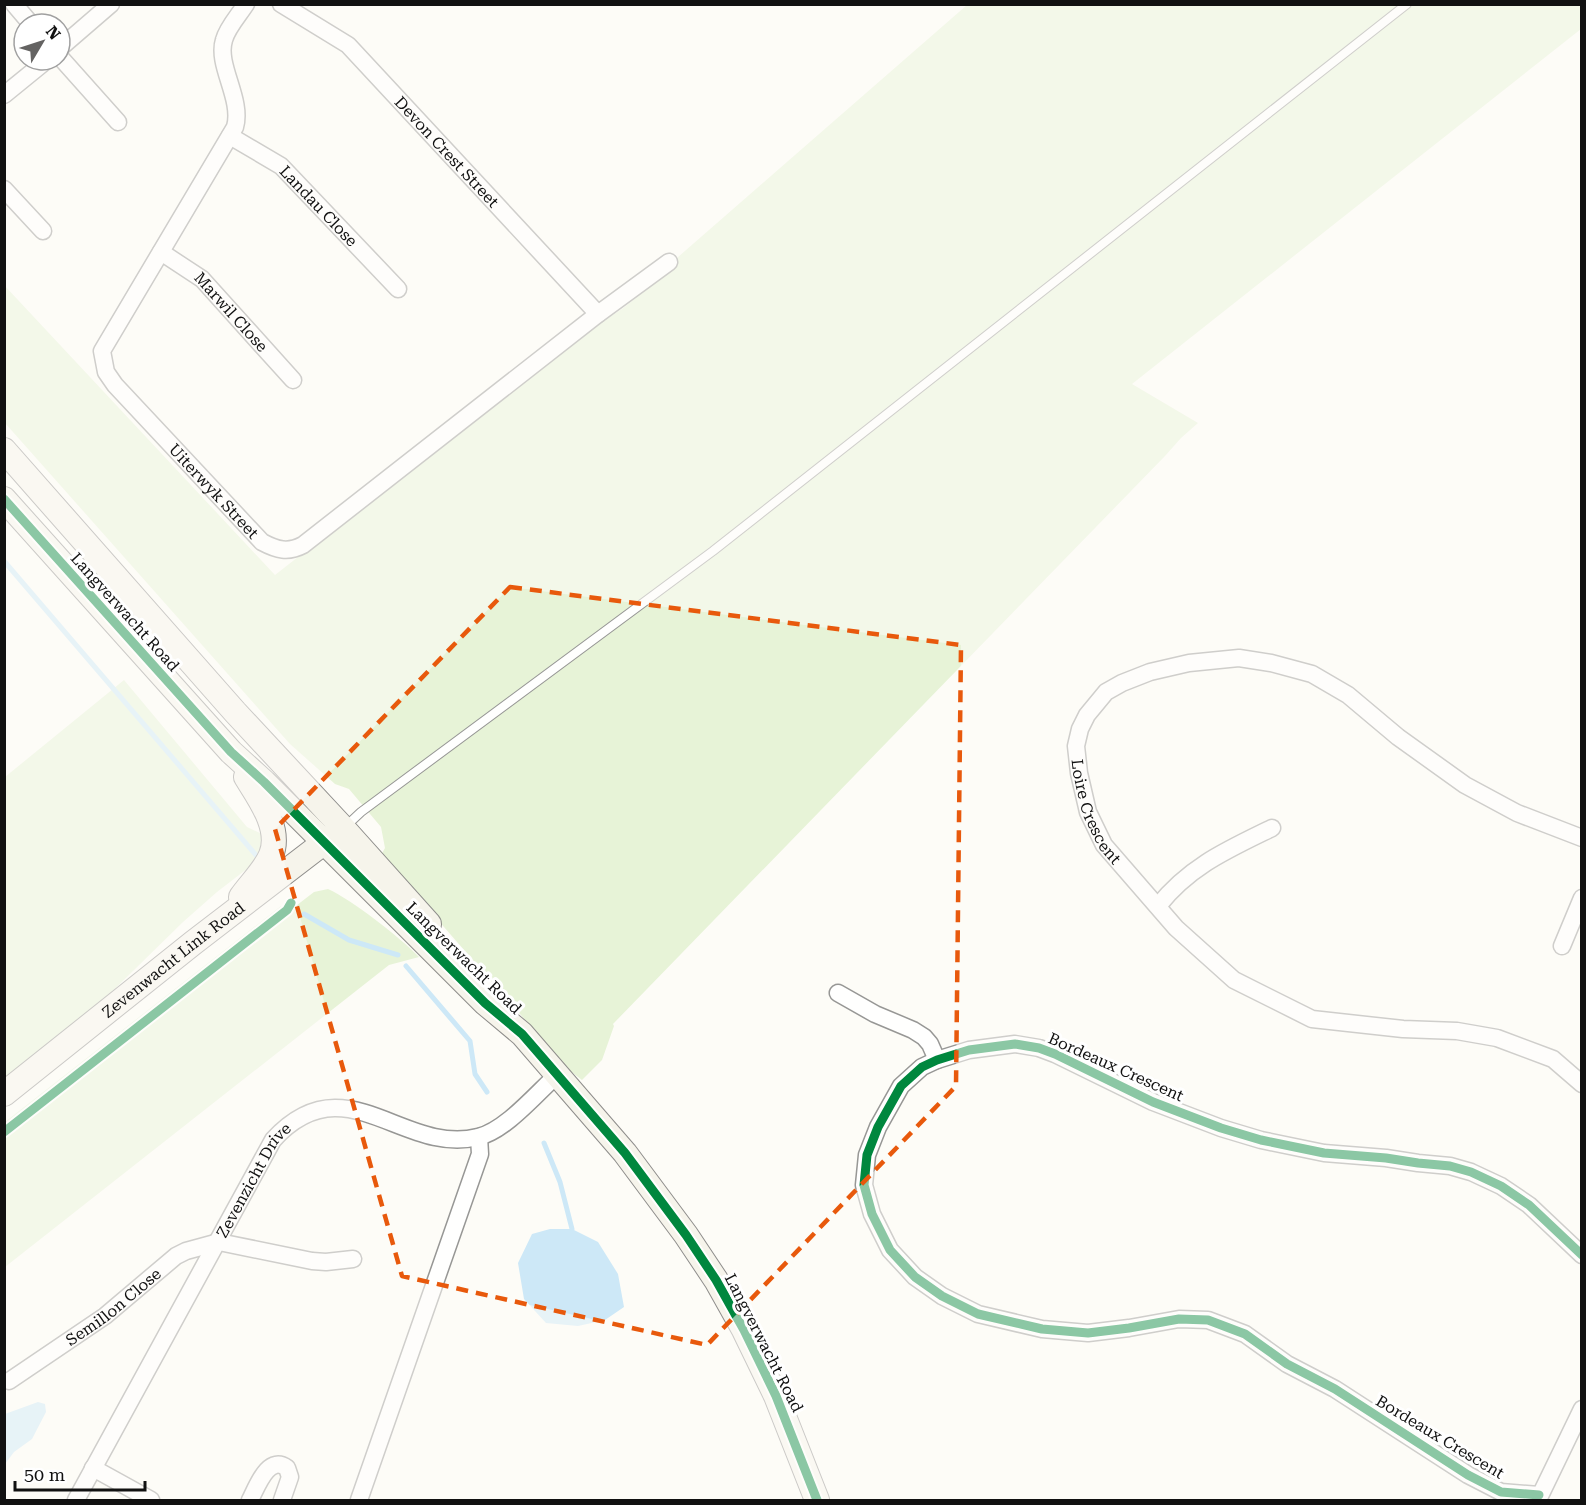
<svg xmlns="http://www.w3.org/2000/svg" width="1586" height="1505" viewBox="0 0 1586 1505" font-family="'Roboto Serif',serif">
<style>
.green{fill:#e7f3d7}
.water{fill:#cde8f7}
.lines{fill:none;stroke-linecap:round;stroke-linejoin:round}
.stream{stroke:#cde8f7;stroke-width:5}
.lane-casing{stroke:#979795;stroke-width:10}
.street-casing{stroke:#979795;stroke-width:19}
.secondary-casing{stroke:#8e8d8b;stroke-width:26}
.path{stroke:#b9b9b8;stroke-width:3;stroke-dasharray:6 3;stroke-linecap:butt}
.lane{stroke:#fffffe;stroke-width:8}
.street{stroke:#fffffe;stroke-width:16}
.secondary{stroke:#f6f4eb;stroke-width:24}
.cycleway-casing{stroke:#fff;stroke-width:13}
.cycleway{stroke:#00873e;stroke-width:9}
.marked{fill:none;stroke:#e8590c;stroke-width:4.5;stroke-dasharray:12 8;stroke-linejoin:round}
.labels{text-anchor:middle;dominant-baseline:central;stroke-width:6;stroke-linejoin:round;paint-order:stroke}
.street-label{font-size:16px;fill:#111;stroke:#fff}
</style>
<rect width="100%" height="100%" fill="#fdfcf7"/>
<path class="green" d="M967,5h614v24l-449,355 66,39 -17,15 -16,18 -552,568 1,2 -12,34 -20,20 -13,-10 -188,-215 4,-7 -4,-21 -32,-38 -14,-5 -45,-40 -285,-321 -1,-138 271,290 302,-237 45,-29 51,-41 -3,-4z
M124,680l123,147 15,7 -1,17 -9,14 -35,27 -34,30 -98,96 -80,64v-305z
M328,889c24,11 73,49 91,68l-30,8 -384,302v-145l276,-216 7,6 26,-20z"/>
<path class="water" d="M550,1229h22l26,13 20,32 6,33 -19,13 -27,6 -32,-3 -22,-24 -6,-36 14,-29z
M38,1402l7,2 1,8 -14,27 -18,13 -9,12v-50z"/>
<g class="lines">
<path class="stream" d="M4,561l257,300
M304,914l45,26 49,15
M406,966l64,75 5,33 12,18
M544,1143l16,39 12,47"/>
<defs>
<path id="lane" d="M345,827l16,-15 352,-261 694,-547"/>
<g id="street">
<path d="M14,4l17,20"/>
<path id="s1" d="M246,4c-7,11 -19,24 -22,36 -8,25 19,59 11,87l-133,224 4,21 9,13 147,157c15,8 26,11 41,3l295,-231 71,-52"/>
<path id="s2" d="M281,4l67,41 250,269"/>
<path d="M60,48l51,-44"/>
<path d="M60,57l58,65"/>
<path d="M4,95l43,-35"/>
<path id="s3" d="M230,136l51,30 117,123"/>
<path d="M4,189l39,42"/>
<path id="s4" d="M161,252l41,27 91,101"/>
<path id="s5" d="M1582,838l-65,-25 -52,-28 -67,-48 -50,-42 -36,-21 -41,-11 -32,-5 -50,5 -39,9 -28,11 -16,9 -19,23 -7,14 -4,17 3,27 9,39 16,33 72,83 58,52 78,39 91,10 54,2 40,7 56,21 29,25"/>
<path d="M1158,906c32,-40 69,-56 114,-78"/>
<path d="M1562,946l20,-48"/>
<path d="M838,993l37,21 38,16 11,7 6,7 7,16"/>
<path id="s6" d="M9,1381l96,-65 71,-60 10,-5 33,-9 93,19 14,1 27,-3"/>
<path d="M93,1468l58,32"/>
<path d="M1539,1495l-38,-3 -33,-17 -133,-86 -48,-25 -42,-30 -37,-14 -29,-1 -50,9 -41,5 -46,-4 -64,-15 -36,-18 -27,-19 -25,-27 -18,-36 -8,-29 3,-30 11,-28 23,-41 21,-19 15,-7 32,-10 46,-6 24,4 16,6 98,48 68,26 40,12 63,13 62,5 32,5 32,3 21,6 30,14 28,19 53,50"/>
<path id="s7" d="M76,1500l197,-360c72,-79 130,16 205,-3 27,-6 58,-43 79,-62"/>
<path d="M250,1500c7,-13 18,-46 37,-32l3,9 -8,23"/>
<path d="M359,1500l121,-346 -1,-17"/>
<path d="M1538,1500l44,-91"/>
</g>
<g id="secondary">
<path d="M4,450l231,262 108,116 86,96"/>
<path d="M4,499l227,253 33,30 221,221 37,31 103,119 61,82 30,45 28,50 32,66 41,104"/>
<path d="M241,897c9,-13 24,-27 30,-42 11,-26 -12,-57 -25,-78"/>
<path id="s8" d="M4,1094l189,-151 142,-109"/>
</g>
</defs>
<use href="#lane" class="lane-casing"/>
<use href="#street" class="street-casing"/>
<use href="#secondary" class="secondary-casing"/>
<path class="path" d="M4,1132l283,-222 4,-7"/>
<use href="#lane" class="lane"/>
<use href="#street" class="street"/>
<use href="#secondary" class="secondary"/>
<defs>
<path id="cycleway" d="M4,499l227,253 33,30 221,221 37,31 103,119 61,82 30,45 28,50 32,66 41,104
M4,1132l283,-222 4,-7
M1539,1495l-38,-3 -33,-17 -133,-86 -48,-25 -42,-30 -37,-14 -29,-1 -50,9 -41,5 -46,-4 -64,-15 -36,-18 -27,-19 -25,-27 -18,-36 -8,-29 3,-30 11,-28 23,-41 21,-19 15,-7 32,-10 46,-6 24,4 16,6 98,48 68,26 40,12 63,13 62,5 32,5 32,3 21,6 30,14 28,19 53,50"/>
</defs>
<use href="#cycleway" class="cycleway-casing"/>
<use href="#cycleway" class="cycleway"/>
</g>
<path d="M0 0H1586V1505H0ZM510,587l451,58 -5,441 -249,259 -305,-69 -127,-447z" fill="#fdfcf7" fill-opacity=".55" fill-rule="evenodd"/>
<path class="marked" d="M510,587l451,58 -5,441 -249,259 -305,-69 -127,-447z"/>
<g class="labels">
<g class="street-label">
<text stroke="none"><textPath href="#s2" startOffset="224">Devon Crest Street</textPath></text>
<text stroke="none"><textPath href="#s3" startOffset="114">Landau Close</textPath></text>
<text stroke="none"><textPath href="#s4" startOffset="93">Marwil Close</textPath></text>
<text stroke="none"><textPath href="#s1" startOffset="574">Uiterwyk Street</textPath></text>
<text transform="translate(125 612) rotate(48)">Langverwacht Road</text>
<text stroke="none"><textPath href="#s5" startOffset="664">Loire Crescent</textPath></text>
<text transform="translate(464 958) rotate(44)">Langverwacht Road</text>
<text stroke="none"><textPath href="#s8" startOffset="216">Zevenwacht Link Road</textPath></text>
<text transform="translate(1116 1067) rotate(24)">Bordeaux Crescent</text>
<text stroke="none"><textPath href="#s7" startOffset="366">Zevenzicht Drive</textPath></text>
<text stroke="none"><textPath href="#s6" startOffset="128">Semillon Close</textPath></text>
<text transform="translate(764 1343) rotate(63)">Langverwacht Road</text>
<text transform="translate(1440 1437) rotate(31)">Bordeaux Crescent</text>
</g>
</g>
<rect width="1586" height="1505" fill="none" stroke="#111111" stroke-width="12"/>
<g transform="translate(42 42) rotate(51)"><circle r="28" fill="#ffffff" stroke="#a0a0a0" stroke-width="1.5"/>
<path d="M0-4.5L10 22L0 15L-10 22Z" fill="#646362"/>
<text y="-9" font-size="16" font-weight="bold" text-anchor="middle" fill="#111111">N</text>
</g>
<path d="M15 1481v9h130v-9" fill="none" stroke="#111111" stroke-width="3"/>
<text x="24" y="1481" font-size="18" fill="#111111" stroke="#ffffff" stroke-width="4.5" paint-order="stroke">50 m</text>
</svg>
